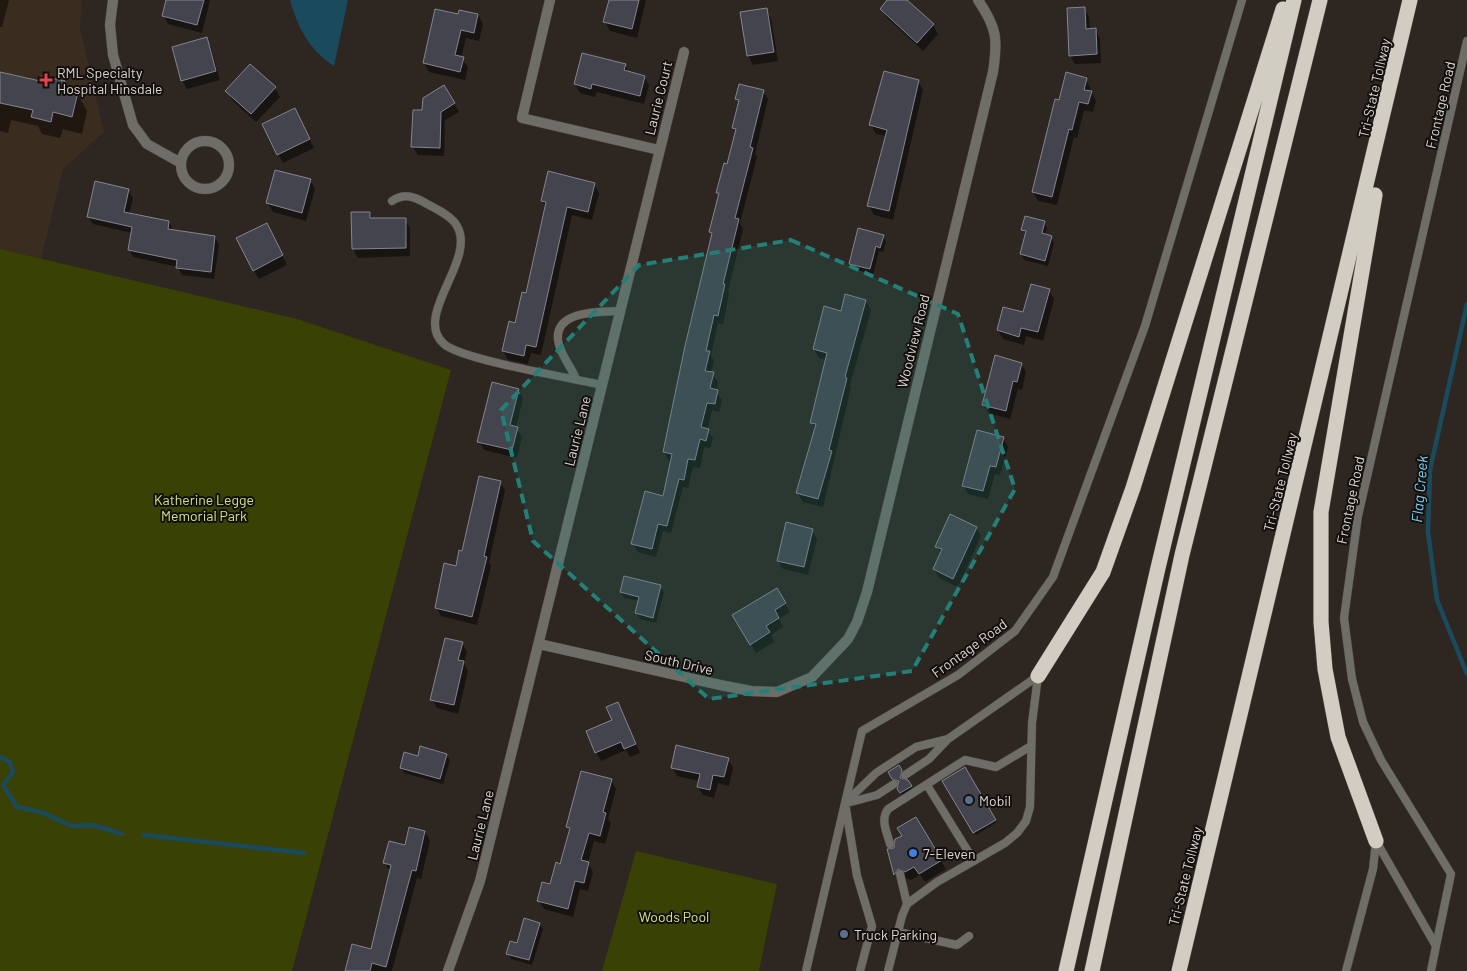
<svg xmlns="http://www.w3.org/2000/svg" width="1467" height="971" viewBox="0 0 1467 971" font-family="Barlow,sans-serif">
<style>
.medical{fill:#3a2c1f}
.green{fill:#3a4104}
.water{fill:#1a4b5d}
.shadow{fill:#0007}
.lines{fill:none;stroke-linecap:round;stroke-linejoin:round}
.stream{stroke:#1a4b5d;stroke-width:4.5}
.building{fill:#43444d;stroke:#84858f}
.lane-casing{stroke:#4a423d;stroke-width:9}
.street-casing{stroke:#4a423d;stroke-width:11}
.highway-casing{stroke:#4a423d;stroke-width:16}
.lane{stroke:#6e6d68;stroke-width:8}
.street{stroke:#6e6d68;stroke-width:10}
.highway{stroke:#d2cdc3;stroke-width:15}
.marked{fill:#238078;fill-opacity:0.2;stroke:#238078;stroke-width:4;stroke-dasharray:10 6;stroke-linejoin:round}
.health-dot{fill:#e0444e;stroke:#130f0d;stroke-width:2}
.service-dot{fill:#5c6f8a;stroke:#130f0d;stroke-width:2}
.shop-dot{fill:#3f7fe0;stroke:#130f0d;stroke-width:2}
.labels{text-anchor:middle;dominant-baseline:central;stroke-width:4;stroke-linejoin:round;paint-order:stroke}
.poi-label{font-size:14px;fill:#dbd6d2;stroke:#130f0d;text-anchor:start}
.street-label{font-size:14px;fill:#dbd6d2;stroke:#130f0d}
.park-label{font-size:14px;fill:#d3e37b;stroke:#130f0d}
.water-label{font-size:15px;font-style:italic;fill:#76d4fa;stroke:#130f0d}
</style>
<rect width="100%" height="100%" fill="#2e2621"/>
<path class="medical" d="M0,0h82l-2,28 24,104 -41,37 -22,90 -41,-10z"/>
<path class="green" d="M0,249l297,70 154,51 -159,601h-292z
M636,851l141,33 -18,87h-157z"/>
<path class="water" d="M290,0h58l-14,66c-25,-16 -36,-38 -44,-66z"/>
<path class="shadow" d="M0,0h9l-7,27h-2z
M167,0h43l-8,33 -34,-9 -5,-9z
M610,0h36l-9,38 -27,-7 -5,-9z
M889,0h17l27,25 5,9 -15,17 -37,-34 -5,-8z
M1084,8l5,9 1,13h5l5,8 1,25 -26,1 -5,-9z
M766,10l5,8 7,43 -25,4 -5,-9 -6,-43z
M478,15l5,9 -4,17 -13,-3 -5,20 7,9 -3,13 -36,-8 -5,-9 35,-47z
M206,39l5,9 9,32 -33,9 -5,-9z
M625,65l5,8 14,4 5,8 -5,19 -47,-12 -2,5 -15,-4 -5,-9z
M0,74l41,9 23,-1 5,9 8,2 10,18 -5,23 -19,-5 -3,9 -18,-4 -4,-8 -27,-6 -3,13 -8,-2z
M1086,79l10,22 -3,11 -9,-2 -7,28 -3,-1 -17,68 -19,-4 -5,-9 27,-90z
M918,81l5,9 -30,130 -19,-5 -5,-9 17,-70 -10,-2 -5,-9z
M444,87l15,25 -14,8 -1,36 -26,-1 -6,-9 12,-34z
M275,88l5,9 -24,25 -24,-22 -5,-9z
M763,91l5,8 -13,55 2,3 -17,66 3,6 -15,62 1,3 -6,30 -5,-1 -7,33 3,5 -3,12 7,9 -2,9 6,9 -3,12 -7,-2 -5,20 6,8 -3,10 -6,-1 -4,21 -7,-1 -5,21 -5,-1 -12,46 -8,-2 -7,26 -18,-5 -5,-8 31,-47 8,-36h-3l-5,-9 49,-215 -3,-5 9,-37 -1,-2 10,-27 8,-33 -2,-5 6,-24 -3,-5z
M295,110l19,38 -31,15 -5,-9z
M310,180l5,9 -9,32 -33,-9 -5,-9z
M594,184l5,9 -7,27 -20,-5 -31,140 -10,-2 -3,11 -20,-4 -5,-9 24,-57 19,-87 -4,-7z
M128,190l5,8 -4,16 40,8 4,8 42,7 4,8 -5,34 -32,-4 -4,-8 -45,-10 -4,-8 3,-16 -39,-9 -5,-8z
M370,213l3,7h32l5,8v28l-52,2 -5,-9z
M1044,222l3,6 -2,7 6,2 3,6 -6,23 -24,-6 -3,-6 5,-18 -3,-6z
M271,233l16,32 -28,14 -5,-8z
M883,236l3,6 -3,10 -4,-1 -6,23 -20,-5 -3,-5z
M1049,291l5,8 -11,42 -17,-5 -2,9 -21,-6 -5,-9 26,-16z
M866,301l5,9 -21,75 1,2 -28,120 -20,-5 -5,-9 17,-64 -3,-6 15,-63 -8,-2 -5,-9 28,-37z
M1021,364l5,8 -4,18 -4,-1 -8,30 -22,-6 -5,-9z
M518,390l5,8 -7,30 6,9 -5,21 -33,-8 -5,-9z
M1003,438l5,9 -8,28 -5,-1 -7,25 -20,-5 -5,-9z
M500,482l5,8 -16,73 2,3 -14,59 -36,-9 -5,-9z
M976,528l5,8 -23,51 -19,-9 -5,-9 7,-15 -4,-7z
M812,530l5,9 -9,36 -25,-6 -5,-9z
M660,587l4,5 -8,31 -16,-4 -3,-6 2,-12 -15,-3 -3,-6z
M777,589l13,23 -11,7 4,8 -12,8 3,7 -18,11 -22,-37z
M462,643l5,9 -3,11 4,8 -10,43 -21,-6 -5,-8z
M618,703l22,50 -10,4 -4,-7 -25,11 -5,-9 17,-31z
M446,755l4,5 -7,24 -39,-11 -3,-6 18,-10z
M728,759l5,9 -4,18 -11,-3 -4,15 -11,-3 -5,-8 1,-6 -22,-5 -5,-9z
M899,767l4,7 -2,5 6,2 5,8 -10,6 -3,-7 1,-5 -6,-2 -5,-8z
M964,769l33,53 -21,13 -32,-53z
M611,780l5,9 -8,30 3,4 -6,21 -11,-3 -6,22 5,9 -5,19 -8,-2 -7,28 -29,-8 -5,-8 12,-15 10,-21 9,-34 -3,-5z
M916,819l30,50 -21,13 -5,-7 -9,5 -8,-3 -3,5 -11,-32 6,-1z
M425,832l5,9 -9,38 -4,-1 -25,93h-46l26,-21 18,-78 -5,-9z
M539,924l4,5 -11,36 -21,-6 -3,-5z"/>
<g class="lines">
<path class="stream" d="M1467,304l-37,166 -2,62 9,68 30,74
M0,757l10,5 3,10 -10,13 14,22 24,5 31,14 21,-1 29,9
M144,835l160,18"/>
</g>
<path class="building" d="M166,0h38l-7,25 -35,-9z
M609,0h30l-7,29 -29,-7z
M887,0h20l27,24 -17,19 -37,-34z
M1085,7l1,22 10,-1 1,26 -28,2 -2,-48z
M767,8l7,44 -27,4 -7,-44z
M435,9l23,5 1,-4 19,4 -4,19 -13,-3 -6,25 9,2 -4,15 -37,-9z
M207,37l9,34 -35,10 -9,-34z
M582,53l44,11 -2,6 21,6 -5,20 -48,-12 -1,5 -17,-5z
M250,64l26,23 -25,27 -26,-23z
M884,71l35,9 -30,131 -22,-5 20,-76 -18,-5z
M0,72l40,9 1,-5 24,5 -2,8 15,3 -6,25 -19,-5 -2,10 -20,-5 2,-7 -33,-7z
M1066,72l21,6 -3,12 8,1 -4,13 -9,-2 -7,28 -3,-1 -17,68 -20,-5 23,-93 4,1z
M739,84l25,6 -14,57 3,1 -18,70 4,1 -16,65h2l-7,32 -4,-1 -8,36h4l-5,20 9,1 -4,16 8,2 -3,14 -8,-1 -6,24 8,2 -3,12 -6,-2 -5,21 -7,-1 -4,21 -5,-1 -12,47 -9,-2 -6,25 -21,-5 14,-53 18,5 9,-42 -9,-2 22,-106 27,-113 -3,-1 10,-39h-3l8,-30 3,1 9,-35 -4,-1 7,-28 -4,-1z
M444,85l11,18 -14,9 -1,36 -29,-1 2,-37h9l1,-12z
M295,108l15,31 -33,16 -15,-31z
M275,170l36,9 -9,34 -36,-10z
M548,171l47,12 -7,29 -21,-5 -31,140 -10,-2 -2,11 -22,-5 7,-30 6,2 7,-31 4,1 20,-91 -5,-1z
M95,181l34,8 -5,23 45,9 -1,8 47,7 -4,36 -35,-4 1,-8 -49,-10 4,-23 -45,-10z
M351,212h19v6h36v30l-54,1z
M1025,216l20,5 -3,12 10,3 -7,25 -25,-7 6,-23 -5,-1z
M267,223l16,32 -30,16 -17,-33z
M858,228l26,7 -4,13 -4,-2 -6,23 -21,-5z
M1031,284l19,5 -12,43 -17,-4 -2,9 -22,-7 6,-23 20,5z
M845,294l21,6 -21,77 2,1 -18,72 3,1 -14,48 -22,-6 20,-69 -6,-1 17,-70 -14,-4 11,-43 17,5z
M995,355l27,8 -5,19 -4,-1 -7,30 -24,-6z
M492,382l27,7 -9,36 8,2 -6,23 -35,-8z
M977,430l27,7 -8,30 -6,-1 -7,25 -21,-5z
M479,476l22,5 -17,75 3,1 -15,60 -37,-9 9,-45 12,3 3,-16 3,1z
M950,514l27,13 -24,52 -20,-10 9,-20 -7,-2z
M786,522l27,7 -9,38 -27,-6z
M624,576l37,9 -8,33 -18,-5 4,-16 -19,-5z
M777,588l9,15 -11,7 4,8 -13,8 4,6 -20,13 -18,-30z
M445,638l18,4 -5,18 6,1 -10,44 -24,-5z
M618,702l18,42 -12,5 -3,-7 -26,11 -9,-22 26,-11 -6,-13z
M676,745l53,13 -5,19 -11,-2 -3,15 -13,-3 3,-13 -29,-6z
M420,746l27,8 -7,25 -40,-11 4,-16 14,4z
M899,765l3,5 -2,8 8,2 4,6 -12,7 -3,-4 2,-8 -7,-2 -4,-7z
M965,767l31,53 -23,13 -31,-52z
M581,771l31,8 -9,33 3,1 -6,23 -11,-3 -8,27 8,2 -5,21 -9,-2 -7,28 -31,-8 5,-19 8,2 6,-22 4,2 10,-36 -4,-1z
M916,817l26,43 -23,14 -5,-7 -9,5 -7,-3 -4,6 -7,-26 7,-1 1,-9 7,-3 -5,-8z
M409,827l16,4 -9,40 -4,-1 -26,97 -14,-4 -2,8h-25l7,-27 19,5 20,-84 -8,-2 6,-22 16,4z
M524,918l16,5 -11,37 -23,-6 4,-13 7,2z"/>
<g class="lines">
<defs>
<path id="lane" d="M392,201c12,-8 22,-5 35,3 9,5 25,12 30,22 20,34 -45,90 -13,118 18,16 128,34 158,41
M576,379c-5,-13 -17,-26 -18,-39 -3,-30 42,-28 62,-29
M905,775l24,-16 19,-20
M927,785l47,76
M847,803l30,-8 17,-11
M1376,841l60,105 -5,25
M890,844c-3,-12 -10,-24 -2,-35l77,-49 31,7 35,-21
M900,874l7,30
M898,932l59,13 12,-9
M1436,946l15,-72 -70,-114 -18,-38 -11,-43 -8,-61 14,-102 109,-475
M806,971l39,-168 31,-30 40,-26 32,-8 90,-63
M860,971l12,-45 -15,-50 -12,-73 17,-72 96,-56 57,-44 38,-54 92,-251 97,-326
M888,971l14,-55 5,-12 30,-22 68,-39 12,-10 9,-12 4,-14 2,-84 6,-47
M1346,971l27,-102 3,-28"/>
<path id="street" d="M113,0l-3,25 3,30 20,70 14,19 34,19
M550,0l-28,118 137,32
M181 165a24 24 0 1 1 48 0a24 24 0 1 1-48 0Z
M539,644l181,41 31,6 26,1 35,-15 36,-38 9,-17 10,-30 126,-520c5,-33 4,-44 -15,-72
M448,971l32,-90 204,-829"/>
<path id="highway" d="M1375,195l-54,317v110l4,47 13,68 38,104
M1038,676l65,-104 30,-84 150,-479
M1066,971l92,-403 136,-568
M1092,971l90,-416 138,-555
M1179,971l231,-971"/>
</defs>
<use href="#lane" class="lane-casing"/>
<use href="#street" class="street-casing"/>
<use href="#highway" class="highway-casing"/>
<use href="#lane" class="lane"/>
<use href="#street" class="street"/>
<use href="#highway" class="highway"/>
</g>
<path class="marked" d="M791,240l167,74 57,175 -103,182 -203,28 -176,-158 -32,-131 138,-145z"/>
<path class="health-dot" d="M43.5 72.5h5v5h5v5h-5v5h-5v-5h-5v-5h5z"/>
<g class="service-dot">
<circle cx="969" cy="800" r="5"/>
<circle cx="844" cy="934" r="5"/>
</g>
<circle class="shop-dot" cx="913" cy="853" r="5"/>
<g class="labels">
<g class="poi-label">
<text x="57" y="72">RML Specialty<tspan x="57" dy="16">Hospital Hinsdale</tspan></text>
<text x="979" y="800">Mobil</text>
<text x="923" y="853">7-Eleven</text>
<text x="854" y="934">Truck Parking</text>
</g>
<g class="street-label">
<text transform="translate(1374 88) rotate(-77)">Tri-State Tollway</text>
<text transform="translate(658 98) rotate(-76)">Laurie Court</text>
<text transform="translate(1440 105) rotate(-77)">Frontage Road</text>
<text transform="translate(913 341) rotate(-76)">Woodview Road</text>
<text transform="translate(577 431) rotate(-76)">Laurie Lane</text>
<text transform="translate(1280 482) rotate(-76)">Tri-State Tollway</text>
<text transform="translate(1350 500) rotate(-78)">Frontage Road</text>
<text transform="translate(969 648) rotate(-36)">Frontage Road</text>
<text transform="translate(679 662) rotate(13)">South Drive</text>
<text transform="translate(480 825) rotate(-76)">Laurie Lane</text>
<text transform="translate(1185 876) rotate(-76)">Tri-State Tollway</text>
</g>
<g class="park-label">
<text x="204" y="499">Katherine Legge<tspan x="204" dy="16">Memorial Park</tspan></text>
<text x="674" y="916">Woods Pool</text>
</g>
<g class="water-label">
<text transform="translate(1419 489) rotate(-85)">Flag Creek</text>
</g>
</g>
</svg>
